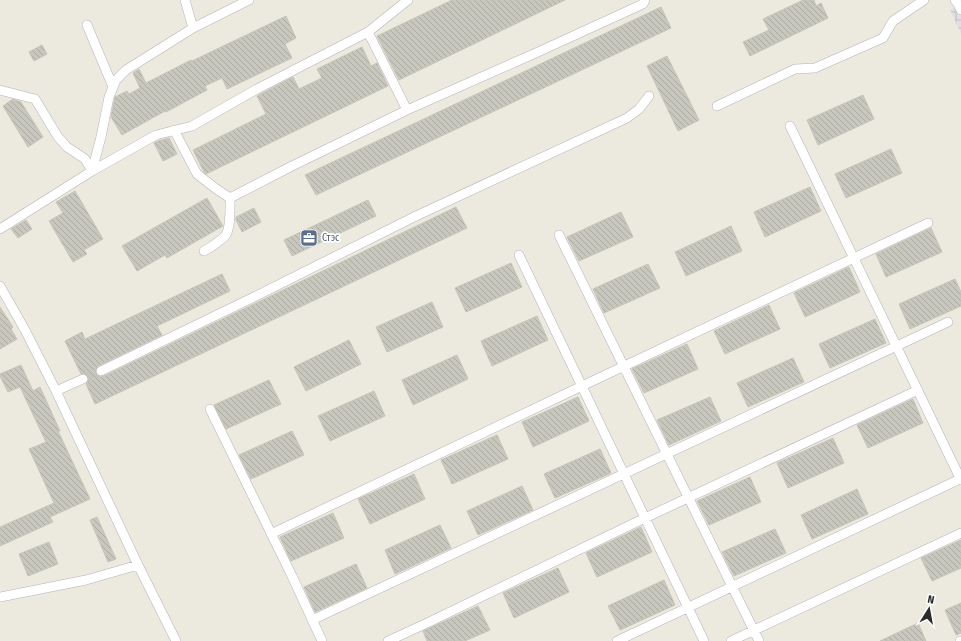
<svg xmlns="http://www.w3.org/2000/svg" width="961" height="641" viewBox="0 0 961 641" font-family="'Fira Sans Condensed',sans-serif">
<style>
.industrial{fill:url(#industrial-grid)}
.building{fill:url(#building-back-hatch);stroke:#c7c5b8}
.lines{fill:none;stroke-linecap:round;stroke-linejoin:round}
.minor-tunnel{stroke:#c5c3bb;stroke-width:9;stroke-dasharray:9 4.5;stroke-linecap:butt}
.minor-casing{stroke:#b3b2bd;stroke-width:10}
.minor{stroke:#fff;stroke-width:9}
.labels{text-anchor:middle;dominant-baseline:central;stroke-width:3.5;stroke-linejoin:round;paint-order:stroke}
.service-label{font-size:10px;fill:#4e5e75;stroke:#fff;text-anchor:start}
</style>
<defs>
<pattern id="industrial-grid" width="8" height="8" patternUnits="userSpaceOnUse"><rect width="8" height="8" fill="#e2dee5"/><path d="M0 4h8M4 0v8" fill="none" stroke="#c2bfc5"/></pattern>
<pattern id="building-back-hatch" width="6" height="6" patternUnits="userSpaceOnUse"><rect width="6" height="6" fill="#c8c7bd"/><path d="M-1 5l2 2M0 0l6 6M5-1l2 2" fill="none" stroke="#acaba3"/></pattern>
</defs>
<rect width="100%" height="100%" fill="#ece9df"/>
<path class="industrial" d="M961,5v28l-11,-23z"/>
<path class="building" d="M452,0h113l-166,80 -22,-44z
M803,0h11l2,6 5,-3 7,15 -78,38 -7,-14 26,-12 -6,-11z
M661,7l10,21 -355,167 -11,-20z
M286,16l10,22 -11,6 7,14 -65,31 -5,-11 -17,8 2,4 -41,22 -1,-1 -43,24 -11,-18 4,-20 12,-6 2,3 11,-6 -7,-15 6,-4 7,14 45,-23 1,1z
M42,45l5,9 -13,7 -5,-9z
M362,47l9,19 6,-3 11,23 -182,88 -2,-2 -11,-22 73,-36 -9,-18 36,-19 6,12 23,-11 -5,-9z
M667,56l32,64 -21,11 -31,-65z
M863,95l11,24 -56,26 -11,-25z
M13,99l8,3 22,35 -15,10 -25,-41z
M169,138l8,16 -14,7 -9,-18 4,-2z
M891,149l11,24 -56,25 -11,-24z
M810,187l11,24 -56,26 -11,-25z
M75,191l28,48 -19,11 3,4 -14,8 -24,-41 14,-8 -7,-11z
M207,198l16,28 -56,32 -2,-3 -28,16 -15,-25z
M368,200l8,16 -84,40 -8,-16z
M456,207l11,21 -372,176 -9,-20 3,-4 -1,-4 -4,-3 -3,1 -16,-33 17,-9 3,7 137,-65 8,17 -73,35 5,9 -64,31 -3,4 1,4 4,3 4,-1z
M254,208l7,14 -19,10 -6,-12v-3z
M621,212l12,25 -54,24 -12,-24z
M26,220l6,9 -14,9 -7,-9z
M731,226l11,25 -56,25 -11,-24z
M931,228l11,24 -56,25 -10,-23z
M511,263l11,24 -56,25 -11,-24z
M648,264l12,24 -56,25 -11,-24z
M849,267l11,25 -55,25 -11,-24z
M955,279l6,13v14l-51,23 -11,-25z
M432,302l11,25 -56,25 -11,-25z
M769,305l11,24 -55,25 -11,-23z
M0,307l13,20 -2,2 6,10 -17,10z
M537,316l11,24 -56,26 -11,-25z
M875,319l11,24 -56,25 -11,-24z
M349,340l12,24 -55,27 -12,-24z
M687,344l11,25 -54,24 -12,-24z
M457,355l11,24 -55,26 -11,-25z
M793,358l11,24 -56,25 -11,-24z
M21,365l12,26 7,-4 20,44h-2l32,68 -40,18 3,5 -53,24v-19l54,-24 -25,-54 17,-7 -26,-55 -12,5 -8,-16v-2z
M269,380l12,24 -55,25 -12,-24z
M374,391l11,25 -55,25 -12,-25z
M578,397l11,24 -56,26 -11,-25z
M710,397l11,24 -52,24 -12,-25z
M913,399l10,24 -55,25 -11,-23z
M292,431l12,24 -53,24 -12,-24z
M497,435l11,24 -56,25 -11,-24z
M833,438l11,25 -56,25 -11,-25z
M600,449l11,24 -56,25 -11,-24z
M414,474l11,25 -55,25 -12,-25z
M750,477l11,25 -52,23 -12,-24z
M522,486l11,24 -55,25 -11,-24z
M857,489l11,25 -56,25 -11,-24z
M333,513l11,25 -53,23 -11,-24z
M97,517l19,42 -8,3 -18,-42z
M440,525l11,23 -56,26 -10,-24z
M641,527l11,25 -55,25 -11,-24z
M775,529l11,24 -52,23 -12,-24z
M961,540v28l-29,13 -11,-23z
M49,542l9,22 -30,12 -9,-22z
M356,564l11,24 -52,24 -11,-25z
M558,568l11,24 -55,26 -11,-25z
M664,580l11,25 -55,25 -12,-24z
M961,603v30l-5,2 -11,-25z
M478,606l12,24 -25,11h-38l-4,-10z
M918,623l8,18h-46z"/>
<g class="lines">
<path class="minor-tunnel" d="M83,379l18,-8"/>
<defs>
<path id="minor" d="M185,0l8,28
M955,0l3,4 3,6
M87,25l26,62
M368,32l39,78
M0,90l35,9 23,38 9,10 18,12 7,12
M717,106l78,-37 20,-1 68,-30 10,-17 31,-21
M790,126l171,354
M174,130l23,44 18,14 15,10
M92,171l9,-34 8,-40 7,-17 10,-10 67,-42 56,-28
M230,198l62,-32 115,-56 131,-58 105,-48 2,-4
M0,229l92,-58 64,-36 36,-9 65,-37 111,-57 40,-32
M559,235l200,406
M204,251c7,-4 15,-9 21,-15 6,-7 5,-29 5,-38
M519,255l185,386
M0,286l25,44 31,61 82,174 38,76
M101,371l153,-74 162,-81 211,-98 12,-9 10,-13
M56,391l27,-12
M210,409l82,167 30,65
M271,534l311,-148 346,-163
M0,597l86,-17 52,-15
M312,620l636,-298
M388,641l37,-17 220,-106 273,-128
M617,641l343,-162
M731,641l230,-108
M960,641h1"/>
</defs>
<use href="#minor" class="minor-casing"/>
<use href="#minor" class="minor"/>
</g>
<defs>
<symbol id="office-square" viewBox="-11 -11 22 22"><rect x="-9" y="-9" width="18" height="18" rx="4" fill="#5c6f8a" stroke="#fff"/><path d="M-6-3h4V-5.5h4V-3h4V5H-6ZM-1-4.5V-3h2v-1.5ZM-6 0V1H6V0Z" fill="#fff"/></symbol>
</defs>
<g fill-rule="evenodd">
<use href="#office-square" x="299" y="228" width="20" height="20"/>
</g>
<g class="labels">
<g class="service-label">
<text x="322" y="238">Стэс</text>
</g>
</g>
<g transform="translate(929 609) rotate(11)" stroke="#ffffff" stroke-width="3" paint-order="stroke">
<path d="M0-3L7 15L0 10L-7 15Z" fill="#2b2b2b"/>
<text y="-6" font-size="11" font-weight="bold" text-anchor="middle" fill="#2b2b2b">N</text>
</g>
</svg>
